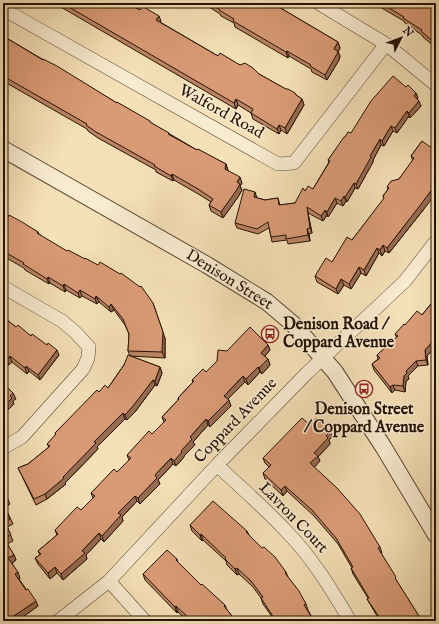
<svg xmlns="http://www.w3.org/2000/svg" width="439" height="624" viewBox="0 0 439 624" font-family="'IM FELL English',serif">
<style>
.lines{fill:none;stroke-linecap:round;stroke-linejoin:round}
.minor-casing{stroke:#594632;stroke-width:14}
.tertiary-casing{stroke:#594632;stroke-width:18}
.minor{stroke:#f8ebd0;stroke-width:13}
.tertiary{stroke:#f8ebd0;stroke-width:16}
.wall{fill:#bb8565;stroke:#251205}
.shaded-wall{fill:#986c53;stroke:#251205}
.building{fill:#d99b76;stroke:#251205}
.labels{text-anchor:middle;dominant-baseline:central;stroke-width:3;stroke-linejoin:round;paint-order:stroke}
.street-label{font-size:16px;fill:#251205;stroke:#f8ebd0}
.poi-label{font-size:16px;font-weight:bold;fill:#251205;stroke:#f8ebd0;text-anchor:start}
</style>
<rect width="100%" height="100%" fill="#f5e0b7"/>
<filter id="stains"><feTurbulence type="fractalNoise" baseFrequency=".005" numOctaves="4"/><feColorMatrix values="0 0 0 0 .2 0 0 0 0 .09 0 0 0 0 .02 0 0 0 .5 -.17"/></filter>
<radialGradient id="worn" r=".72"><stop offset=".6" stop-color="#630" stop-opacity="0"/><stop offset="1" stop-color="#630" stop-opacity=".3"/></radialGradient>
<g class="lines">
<defs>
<path id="minor" d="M318,3l68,41 50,41
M3,9l275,155 16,-1 92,-119
M3,287l59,34 13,11 14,15 -1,11 -5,11 -61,68 -19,11
M217,465c23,22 49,44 71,68 25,26 44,57 62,88
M109,581l36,40
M58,621l51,-40 108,-116 90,-92 98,-92 31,-40"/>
<path id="tertiary" d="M3,149l204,116 60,37 26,22 42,48 49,76 52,87"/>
</defs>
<use href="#minor" class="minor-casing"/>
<use href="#tertiary" class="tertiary-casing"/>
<use href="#minor" class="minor"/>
<use href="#tertiary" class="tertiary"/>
</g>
<path class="wall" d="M54,3h73l13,7 21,11 -1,1 58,34 22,9 19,9 37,21 6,4 2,6 -17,29 -6,-4 -2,4 -26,-15 -2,-6 -13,-8 -2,4z
M203,3h69l66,39 2,6 -2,4 2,4 -1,4 -12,20 -15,-8 -1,-3 -22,-13 -1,2 -53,-31 -1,-4 -13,-7 -1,-2z
M373,3h63v45l-13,-11 -1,-2 -17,-12 -1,-2z
M3,36l194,114 29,14 2,7 14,12 -2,3 2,4 -4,7 -15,21 -12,-7 -2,-6 2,-3 -11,-7 -26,-15 -1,1 -17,-9v-2l-58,-32 -10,-7 -1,-2 -84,-48z
M406,87l10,6 2,5 -1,1 4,7 -11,12 -1,-2 -12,17 -4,-2 -9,15 -3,-1 -8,15v2l-15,27 -3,-1 -8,14 -1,-1 -3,5 -6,-3 -9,14 -1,-2 -4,6 -15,-8 4,20 -3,1 1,7 -22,3 -1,-4 -15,2 -1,-5 -2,-9 -11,6 -21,-6 -2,-5 22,-25 8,2 13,-2 2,7 15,-2 10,-12 8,-2 16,-27 -1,-2 17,-23 6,-4z
M422,141l2,68 -35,44 -4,-2 -3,5 -3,-3 -13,23 -5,-3 -10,16 -7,-4 -6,9 -21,-12 -2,-6 17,-14 20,-22 32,-41 -1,-3 5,-7 -1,-2 12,-8 14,-18 -2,-5z
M3,214l35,18 1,2 126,104v20l-35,-2 30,11 2,6 -5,13 -2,-1 -20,27 -8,8 -2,-1 -28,28 1,2 -33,34 1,1 -19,15 -11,6 -15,-31 -3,-6 10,-4 21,-17 -2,-3 9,-9 -1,-2 44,-41 9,-4 22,-32 -2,-5 1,-17 -4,-9 -11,-15 -3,2 -12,-10 -2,2 -15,-8 -2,2 -14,-8 -1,2 -15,-9 -1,1 -24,-14 -1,-2 -21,-12z
M436,287v59l-9,10 1,9 -10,1 -10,10 1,3 -3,2 -1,11 -10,-2 -3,3 -18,-23 -2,-6 6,-5 -1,-4 20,-17 -2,-4 27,-19 12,-15 -2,-8z
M3,317l13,10 15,9 28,19 -19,25 -11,-9 -2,3 -15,-12 -3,3 -6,-4z
M268,345l2,5 -5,6 3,3 2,6 -8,9 -2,-2 -12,13 -3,-3 -17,17 3,7 -21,21 -2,-2 -15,17 2,3 -11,11v1l-8,9 -3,-2 -15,16 2,4 -20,20 -3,-3 -15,16 1,4 -19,21 -3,-3 -15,16 1,4 -24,21 -6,-7 -7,6 -12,-15 -3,-6 5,-3 -2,-4 19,-16 -2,-5 26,-20 12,-12 -2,-5 26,-21 12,-12 -2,-5 25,-21 12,-12 -2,-5 16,-17v-2l15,-16 -1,-2 14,-8 21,-21z
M310,425l20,6 2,6 -3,3 1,4 -12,13 2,4 -6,6 66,80 2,6h-1l17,30 24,38h-42l-10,-17 -3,-5 1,-1 -15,-24 -2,-6h1l-14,-24 -24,-28 -27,-25 -4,5 -18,-17 -2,-6 6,-6 -4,-4 -2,-5z
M3,480l4,9 -3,2 6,13 -5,3 8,17 -6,3 6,14 -6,3 7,11 2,5 -4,3 8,15 -1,1 19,27 -21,15h-10l-4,-5z
M190,525l57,6 2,4 37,37 2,5 18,27 2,6 6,11h-39l-12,-17 -2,-6 -8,-11 -14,-13 -2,1 -10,-10 -1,-4 -23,-21 -1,1 -10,-10z
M177,559l1,4 23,22 24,20 2,5 9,11h-48l-10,-9 -1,1 -32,-33 -2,-6z"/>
<path class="shaded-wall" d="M159,16l2,5 -3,4 -2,-5z
M338,42l2,6 -2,4 2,4 -1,4 -12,20 -2,-5 9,-26z
M287,51l2,5 -1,2 -2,-6z
M416,93l2,5 -3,3 -1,-5z
M236,99l2,6 -2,4 -2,-6z
M302,99l2,6 -17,29 -2,-6z
M419,101l2,5 -11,12 -1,-5z
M407,111l2,5 -12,17 -2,-5z
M279,125l2,5 -2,4 -2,-5z
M391,126l2,5 -9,15 -2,-5z
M380,139l1,6 -8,15v2l-15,27 -2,-5 14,-28z
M226,164l2,6v5l-3,-6z
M172,174l2,6 -1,1 -2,-5z
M240,177l2,6 -2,3 2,4 -4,7 -15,21 -2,-6z
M354,183l1,5 -8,14 -2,-5z
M436,184v9l-12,16 -35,44 -2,-5z
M255,192l2,6 -3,-1z
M344,196l2,5 -3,5 -2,-5z
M335,198l2,5 -9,14 -1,-5z
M307,207l1,6 4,20 -2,-5z
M325,210l2,5 -4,6 -2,-5z
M307,229l2,5 1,7 -2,-6z
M383,245l2,6 -3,5 -2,-6z
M377,248l2,5 -13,23 -2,-6z
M359,267l2,6 -10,16 -2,-5z
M48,277l2,6 -1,1 -2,-5z
M341,279l3,6 -6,9 -2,-5z
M64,284l2,6 -1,2 -2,-6z
M80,290l2,6 -2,2 -2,-5z
M96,296l3,6 -2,2 -2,-5z
M153,303l12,35v20l-3,-6z
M111,304l3,6 -3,2 -2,-5z
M435,339l1,7 -9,10 1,9 -2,-5 -1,-10z
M268,345l2,5 -7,8 -2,-5z
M57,350l2,5 -19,25 -2,-5z
M10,356l2,6 -3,3 -2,-5z
M268,359l2,6 -8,9 -3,-6z
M416,361l2,5 -10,10 1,3 -3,2 -1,11 -2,-6 1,-10 2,-5z
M26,366l3,5 -2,3 -2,-6z
M160,367l2,6 -5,13 -2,-5z
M258,367l2,5 -12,13 -2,-6z
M243,376l2,6 -19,19 -2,-5z
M153,380l2,5 -20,27 -8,8 -2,-5z
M393,385l2,5 -3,3 -2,-6z
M13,393l3,6 -3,2 1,3 -11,11v-8l7,-11z
M229,400l2,6 -21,21 -2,-6z
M123,413l2,6 -28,28 1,2 -33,34 1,1 -19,15 -2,-5 18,-17 31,-35z
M206,419l2,6 -15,17 2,3 -11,11v1l-8,9 -2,-5 7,-10 9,-14z
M330,431l2,6 -3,3 1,4 -12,13 2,4 -7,8 -3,-6 4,-10 12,-17z
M171,458l2,6 -15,16 2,4 -20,20 -2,-6 17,-23z
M285,486l2,5 -4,5 -2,-6z
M135,496l2,5 -15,16 1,4 -19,21 -2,-6 16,-23z
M99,533l2,6 -15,16 1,4 -24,21 -2,-6z
M201,534l2,6 -1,1 -2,-6z
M14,555l2,5 -6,4 -2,-6z
M55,567l2,6 -7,6 -2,-6z
M237,568l2,6 -2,1 -2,-6z
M18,572l2,6 -3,1 -2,-5z
M36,601l2,5 -21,15h-9v-1z
M176,606l2,6 -1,1 -2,-6z"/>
<path class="building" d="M62,3h65l13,7 2,-4 17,10 -3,4 19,11 43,25 2,-3 20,12 5,-2 8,5 6,6 27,15h2l7,4 1,2 6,4 -17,29 -6,-3 -2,4 -26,-16 2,-4 -17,-10 -2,4z
M210,3h62l66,39 -4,7 4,2 -1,3 -12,21 -15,-9 1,-1 -24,-14 -1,1 -53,-31 1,-2 -15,-9v-1z
M381,3h55v41l-15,-13 1,-1 -19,-12 1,-1z
M3,36l40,24v-1l14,7 60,37v-1l33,19v1l19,11 -1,1 29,16 1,-1 28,15 -1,5 15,8 -3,5 3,2 -4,7 -15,21 -12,-7 4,-6 -15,-10 -26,-15 -1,2 -17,-10 1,-1 -59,-33 -10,-7 1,-1 -84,-48z
M393,76l13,11 2,-2 8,8 -2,3 5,5 -10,12 -2,-2 -12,17 -4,-2 -9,15 -2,-2 -10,17 1,1 -15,27 -2,-1 -9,14 -1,-1 -3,5 -6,-3 -8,14 -2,-2 -4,6 -14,-9 3,21 -3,1 1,6 -22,4v-4l-15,2 -3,-15 -11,7 -22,-6 9,-34 11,3 -1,5 11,3 13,-2 1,7 16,-2 8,-15 2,3 3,-5 5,3 17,-28 -2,-1 16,-23h1l3,-5 3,1 20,-32z
M434,125h2v21l-4,-17z
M422,141l14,10v33l-14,19 -35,45 -4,-3 -3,5 -3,-2 -13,22 -5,-3 -10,17 -8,-5 -5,10 -21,-13 11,-18 6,4 15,-25 5,3 32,-42 -1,-2 6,-8 -2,-1 4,-6 8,-2 15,-21 -3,-2z
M3,214l5,3 1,-2 13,7 16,10 -1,1 30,18 1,-1 17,9v-1l13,7 2,-3 20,12 1,-1 19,14 1,-1 12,17 10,29 -1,20 -34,-1 1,-17 -6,-15 -12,-15 -2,3 -13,-11 -1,3 -15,-9 -2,3 -14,-9 -1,2 -15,-9 -1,2 -24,-15 1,-1 -21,-12z
M436,287v52h-1l-10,11 1,10 -10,1 -10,10 1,2 -3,3 -1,10 -10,-1 -3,2 -18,-23 8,-6 -3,-3 21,-19 -3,-2 9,-10 1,1 12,-14 5,4 14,-17 -3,-2 2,-2 -3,-2z
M3,317l13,10 2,-2 13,11 1,-2 15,11 1,-2 9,7 -19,25 -12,-9 -1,2 -15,-12 -3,4 -4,-3z
M250,327l18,18 -7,8 7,6 -9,9 -1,-1 -12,12 -3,-3 -19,20 5,4 -21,21 -2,-2 -16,18 2,2 -11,12 1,1 -8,9 -3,-3 -16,17 2,3 -19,20 -3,-2 -17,17 3,2 -19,21 -3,-3 -17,18 3,2 -24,21 -6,-7 -7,6 -13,-15 6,-4 -3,-3 20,-17 -3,-4 22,-23 4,3 14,-14 -4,-3 23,-24 3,3 14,-14 -4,-3 22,-24 3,3 14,-14 -4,-3 17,-18 -1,-1 16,-17 -2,-1 11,-11 3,3 11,-11 1,-11 9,1z
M128,355l32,12 -5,14 -2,-1 -20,26 -8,9 -2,-2 -29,29 2,1 -33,34 1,1 -19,16 -11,5 -16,-31 10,-4 22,-18 -3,-2 9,-10 -1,-1 42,-43 2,2 6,-7 3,3 16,-23z
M3,383l10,10 -3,3 2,2 -9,9z
M302,418l8,7 6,-7 14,13 -4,5 2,2 -14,15 4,3 -8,7 27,25 23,26 20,33 -2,1 18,29 -1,1 27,43h-40l-15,-22 2,-1 -18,-30 2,-1 -17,-29 -24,-28 -27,-24 -4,4 -18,-17 8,-8 -8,-7z
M3,489l5,10 -5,2z
M213,501l34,30 -1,1 16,16 2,-1 11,10 11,15 -1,1 14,18 7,13 -2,1 10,16h-38l-15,-23 2,-1 -12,-16 -14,-13 -2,1 -10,-10 1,-1 -25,-24 -1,1 -10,-10z
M3,503l7,16 -5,3 6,13 -7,3 10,17 -6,3 10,14 -3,2 11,16 2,-1 8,12 -28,19 -5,-7z
M167,550l10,9 -1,1 25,25 1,-1 23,21 -1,1 12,15h-44l-16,-15 -1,1 -32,-33z
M107,618l2,3h-7z"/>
<defs>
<symbol id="bus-ring" viewBox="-11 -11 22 22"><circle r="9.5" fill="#f8ebd0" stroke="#8f2418" stroke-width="1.5"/><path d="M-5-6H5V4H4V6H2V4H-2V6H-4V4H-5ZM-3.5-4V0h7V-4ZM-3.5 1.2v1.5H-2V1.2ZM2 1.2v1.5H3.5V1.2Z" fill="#8f2418"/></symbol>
</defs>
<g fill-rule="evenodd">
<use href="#bus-ring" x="260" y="324" width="20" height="20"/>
<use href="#bus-ring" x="354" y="379" width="20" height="20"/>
</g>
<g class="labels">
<g class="street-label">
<text transform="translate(221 112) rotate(29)">Walford Road</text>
<text transform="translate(229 280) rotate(32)">Denison Street</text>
<text transform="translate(236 421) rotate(-46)">Coppard Avenue</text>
<text transform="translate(293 518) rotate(46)">Lavron Court</text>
</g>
<g class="poi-label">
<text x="283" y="325">Denison Road /<tspan x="283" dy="18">Coppard Avenue</tspan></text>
<text x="364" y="410" text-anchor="middle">Denison Street<tspan x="364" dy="18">/ Coppard Avenue</tspan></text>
</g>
</g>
<rect width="439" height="624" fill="none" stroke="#f5e0b7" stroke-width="16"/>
<rect x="4" y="4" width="431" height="616" fill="none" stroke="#251205" stroke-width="2"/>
<rect x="8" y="8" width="423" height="608" fill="none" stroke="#251205"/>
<g transform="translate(401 38) rotate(48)" stroke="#f8ebd0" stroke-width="3" paint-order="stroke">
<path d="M0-3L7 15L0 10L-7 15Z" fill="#251205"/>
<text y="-6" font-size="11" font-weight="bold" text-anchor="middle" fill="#251205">N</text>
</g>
<rect width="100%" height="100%" filter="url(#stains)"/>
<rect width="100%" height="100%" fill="url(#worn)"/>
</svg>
